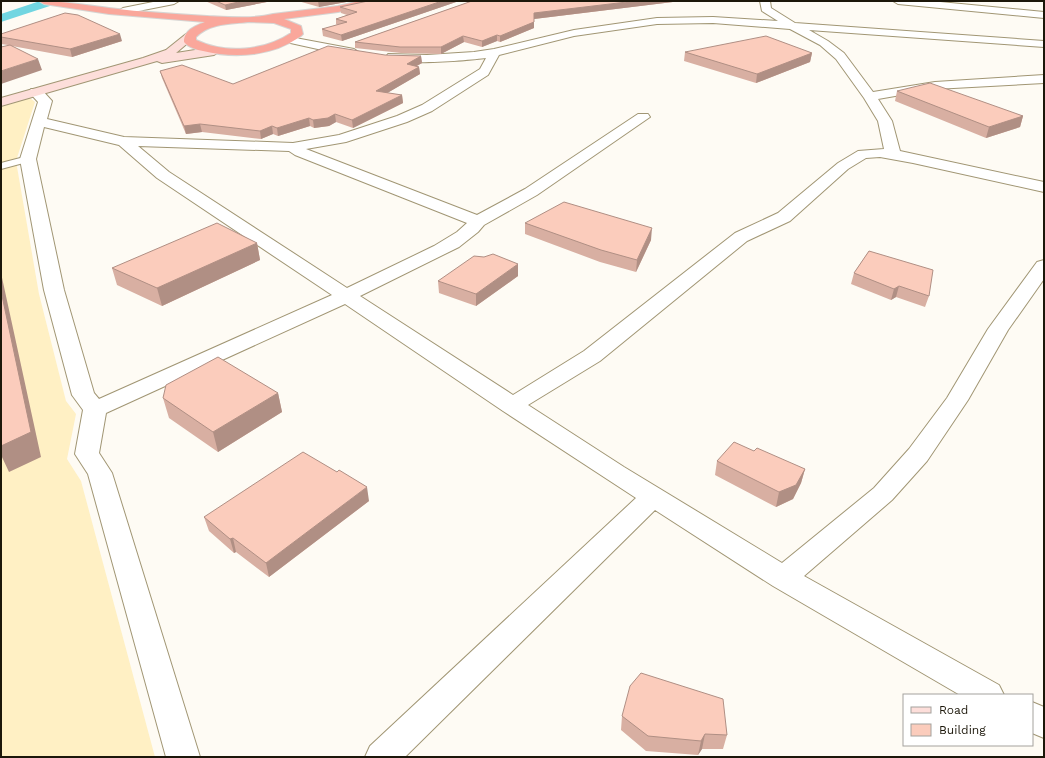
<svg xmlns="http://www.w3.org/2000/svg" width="1045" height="758" viewBox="0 0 1045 758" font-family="'Work Sans',sans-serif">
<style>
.built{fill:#fff0c4}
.water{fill:#71d6e1}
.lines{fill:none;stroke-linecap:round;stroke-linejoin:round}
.service-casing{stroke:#a19674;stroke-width:2}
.minor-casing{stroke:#a19674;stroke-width:2}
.secondary-casing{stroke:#a19674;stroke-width:2}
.trunk-casing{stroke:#d6d5d3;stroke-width:2}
.service{fill:#fff;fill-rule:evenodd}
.minor{fill:#fff;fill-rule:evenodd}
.secondary{fill:#fddeda;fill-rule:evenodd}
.trunk{fill:#faa79b;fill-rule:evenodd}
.wall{fill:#d8afa2}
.shaded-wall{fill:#b08f84}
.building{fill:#fbccbc;stroke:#b08f84}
</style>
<rect width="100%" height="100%" fill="#fefbf4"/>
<path class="built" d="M30,98l5,4 -19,59 23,133 27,107 10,13 -9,45 14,22 74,276h-154v-650z"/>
<path class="water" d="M40,1h25l-64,21v-8z"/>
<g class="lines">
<defs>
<path id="service" d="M28,156l3,1 2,2 -2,2 -30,8v-6z"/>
<path id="minor" d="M158,1h21l-5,3 -51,10 -5,-3 5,-3z
M760,1h10l1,7 24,15 249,18v6l-235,-17 19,11 16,12 29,39 62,-10 109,-7v8l-109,6 -57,10 14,22 8,30 144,31v10l-131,-29 -33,-6 -14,1 -18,11 -58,52 -43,20 -147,120 -72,44 96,62 158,96 92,-75 35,-39 38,-51 41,-69 49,-67 7,-2v19l-36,51 -40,70 -41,61 -35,39 -88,76 195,109 5,10h-44l-187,-109 -118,-76 -250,247h-40l5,-11 266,-248 -133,-87 -158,-107 -239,109 -7,40 13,20 88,284h-34l-78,-283 -13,-20 8,-44 -11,-15 -28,-105 -24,-131 18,-57 -9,-10 2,-3h10l11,12 -5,18 77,18 169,6 46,-8 58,-19 25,-11 58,-36 6,-11c-15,2 -93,9 -100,-1l2,-3 39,1 47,-3 20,-3 80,-19 83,-12 56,-1 65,4 -16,-10zM713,23l77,6 30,16 16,14 28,39 14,23 6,28 -26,2 -20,12 -60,50 -43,20 -151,118 -71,44 -153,-99 99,-49 19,-15 6,-7 53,-30 113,-78 -2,-3h-10l-113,75 -48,26 -171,-66 40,-7 61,-20 25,-11 56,-36 11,-20 75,-19 83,-12zM44,127l75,18 38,33 175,117 -233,104 -5,-6 -30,-103 -28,-131zM138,146l151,5 6,4 172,68 -10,9 -23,14 -87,42 -178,-116z
M893,1h37l114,11v6l-146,-14z
M290,37l64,12 6,4 -6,4 -68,-15 -2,-2 2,-2z
M1032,702l12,5v31l-12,-5z"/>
<path id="secondary" d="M190,33l6,3 -20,17 38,-6 6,4 -6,4 -52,8 -5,-2 -156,45v-8l142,-40 23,-8 20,-16z"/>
<path id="trunk" d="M39,1c24,0 46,4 70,7 33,4 65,6 98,8 21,1 46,3 66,-2l65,-8 22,-5h19l-1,2 -40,9 -54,7 17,7 2,8 -2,2c-28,20 -65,23 -98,15 -6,-1 -15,-4 -19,-9 0,-12 11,-16 21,-20l-96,-8 -65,-10zM249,22l25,1 17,6v4c-27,18 -66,21 -95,7v-3c14,-14 35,-13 53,-15z"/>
</defs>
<use href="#service" class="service-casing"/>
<use href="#minor" class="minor-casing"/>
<use href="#secondary" class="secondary-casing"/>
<use href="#trunk" class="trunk-casing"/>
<use href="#service" class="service"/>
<use href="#minor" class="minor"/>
<use href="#secondary" class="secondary"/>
<use href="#trunk" class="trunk"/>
</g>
<path class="wall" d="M205,1h67l-46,9z
M298,1h54l-33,6z
M368,1h91l-117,40 -19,-5 -1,-7 15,-4 -1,-1v-5l11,-4 -6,-2 -1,-6z
M472,1h209l-147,18v9l-34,14 -3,-1 -15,6 -18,-5 -23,12 -40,-1 -46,-5v-6z
M1,34l121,7 -50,16 -60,-11 30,24 -34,-25 -7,-1z
M685,52l127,1 -2,9 -54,21 -72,-22z
M385,55l36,1 1,7 -5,3 2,1 1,7 -33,19 15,2 1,8 -50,25 -17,-6 -7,4 -15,2 -4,-2 -32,10 -5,-2 -12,5 -59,-7 -16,2 -24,-56 -2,-7 73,13z
M897,91l126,25 -3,11 -34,11 -91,-37z
M525,223l126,17 -15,32 -36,-10 -75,-28z
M257,243l3,17 -98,46 -45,-21 -5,-17z
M869,251l60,45 -4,11 -29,-10 -5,3 -40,-16 3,-11z
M518,264v12l-42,30 -37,-13 -1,-12z
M278,393l4,19 -64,40 -49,-34 -6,-20z
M754,451l51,18 -4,14 -8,16 -17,8 -61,-32 2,-14z
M369,501l-100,76 -33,-25 -2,1 -25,-22 -5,-14z
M622,716l105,19 -4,14h-21l-4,6 -52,-4 -25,-21z"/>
<path class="shaded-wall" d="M243,1h29l-46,9 -1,-5z
M318,1h34l-33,6z
M442,1h17l-117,40 -1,-6z
M635,1h46l-147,18v9l-34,14v-6l34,-23z
M120,34l2,7 -50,16 -2,-8z
M497,35v6l-15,6v-6z
M463,36l1,6 -23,12v-7z
M812,53l-2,9 -54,21 1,-9z
M421,56l1,7 -15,8v-7z
M38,59l4,11 -41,14v-13z
M419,67l1,7 -43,25 -1,-8z
M402,95l1,8 -50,25 -1,-8z
M335,114l1,8 -7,4 -15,2 -1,-8z
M1023,116l-3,11 -34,11 3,-11z
M309,118l1,8 -32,10 -1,-8z
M200,124l2,8 -16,2 -2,-8z
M272,126l1,8 -12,5 -1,-8z
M652,228l-1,12 -15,32 1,-12z
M257,243l3,17 -98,46 -5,-18z
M518,264v12l-42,30v-12z
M1,273l40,184 -32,15 -8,-17z
M899,286l-3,11 -5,3 3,-11z
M278,393l4,19 -64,40 -5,-20z
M805,469l-4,14 -8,16 -17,8 3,-15z
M367,487l2,14 -100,76 -3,-14z
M233,538l3,14 -2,1 -4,-14z
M705,734l-3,15 -4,6 3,-14z"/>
<path class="building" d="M216,1h27l-18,4z
M368,1h74l-101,34 -19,-6 25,-7 -11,-3 21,-7 -17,-5z
M472,1h163l-101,12v9l-34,14 -3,-1 -15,6 -19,-5 -22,11h-41l-45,-5z
M65,13l13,2 42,19 -50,15 -69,-12v-3z
M766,36l46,17 -55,21 -72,-22z
M10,45l28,14 -37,12v-24z
M328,46l57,9 36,1 -14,8 12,3 -43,24 26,4 -50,25 -17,-6 -7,4 -15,2 -4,-2 -32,10 -5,-2 -12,5 -60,-7 -16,2 -24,-55 22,-6 51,19z
M930,83l93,33 -34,11 -92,-36z
M564,202l88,26 -15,32 -36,-10 -76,-27z
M217,223l40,20 -100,45 -45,-20z
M869,251l64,19 -4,26 -30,-10 -5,3 -40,-16z
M493,254l25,10 -42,30 -38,-13 36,-25 10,1z
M1,291l30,141 -30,14z
M218,357l60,36 -65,39 -50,-34 3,-13z
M734,442l20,9 3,-3 48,21 -9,16 -17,7 -62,-31z
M303,452l34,20 2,-2 28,17 -101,76 -33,-25 -3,1 -26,-22z
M641,673l82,26 4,36 -22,-1 -4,7 -53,-5 -26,-20 8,-30z"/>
<rect width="1045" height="758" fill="none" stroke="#1c170a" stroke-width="4"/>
<rect x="903" y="694" width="130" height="52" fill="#ffffff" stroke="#a4a29d"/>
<rect x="911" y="707" width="20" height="6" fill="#fddeda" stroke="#a4a29d"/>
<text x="939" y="714" font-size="12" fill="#1c170a">Road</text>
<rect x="911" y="724" width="20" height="12" fill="#fbccbc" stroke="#a4a29d"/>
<text x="939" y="734" font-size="12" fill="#1c170a">Building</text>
</svg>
